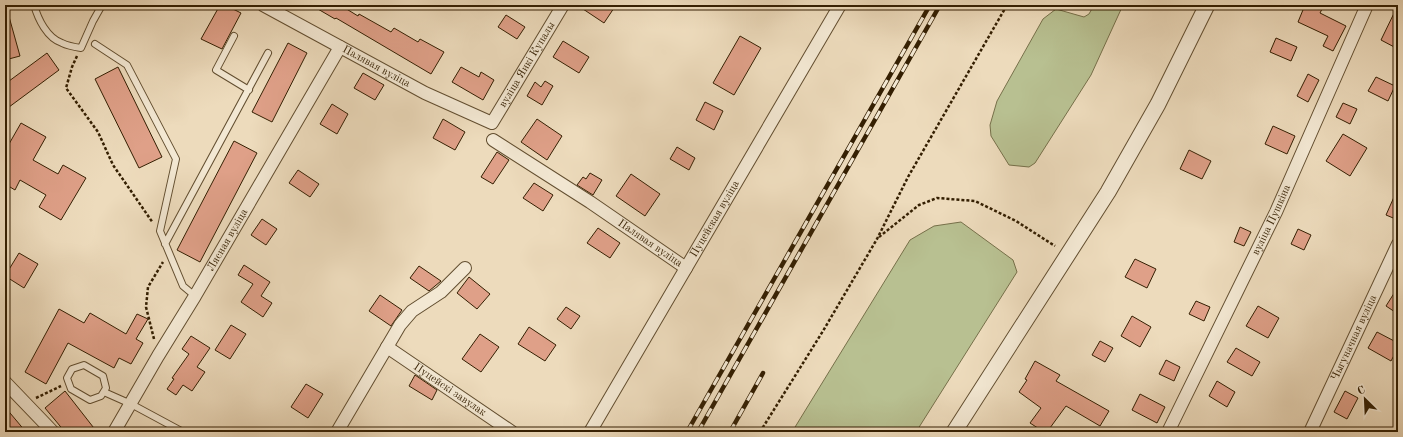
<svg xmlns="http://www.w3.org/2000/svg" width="1403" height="437" viewBox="0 0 1403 437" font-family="'Old Standard TT',serif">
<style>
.green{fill:#b8c091;stroke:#76704a}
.building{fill:#dfa088;stroke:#341f02}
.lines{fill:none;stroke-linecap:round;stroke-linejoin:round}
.service-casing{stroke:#624e30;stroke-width:8}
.minor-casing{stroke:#624e30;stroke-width:14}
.tertiary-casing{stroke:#624e30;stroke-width:17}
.path{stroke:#341f02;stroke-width:2.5;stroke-dasharray:3 2;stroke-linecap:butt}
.service{stroke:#f3e8d3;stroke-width:6}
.minor{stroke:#f3e8d3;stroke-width:12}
.tertiary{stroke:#f3e8d3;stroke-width:15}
.rail-casing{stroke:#341f02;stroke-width:4.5}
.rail{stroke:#f3e8d3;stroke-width:3;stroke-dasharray:9;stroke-linecap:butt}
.labels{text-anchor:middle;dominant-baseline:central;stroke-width:4;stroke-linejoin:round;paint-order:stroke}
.street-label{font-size:11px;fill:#341f02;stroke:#f3e8d3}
</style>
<rect width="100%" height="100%" fill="#eddbbc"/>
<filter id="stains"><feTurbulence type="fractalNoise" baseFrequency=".005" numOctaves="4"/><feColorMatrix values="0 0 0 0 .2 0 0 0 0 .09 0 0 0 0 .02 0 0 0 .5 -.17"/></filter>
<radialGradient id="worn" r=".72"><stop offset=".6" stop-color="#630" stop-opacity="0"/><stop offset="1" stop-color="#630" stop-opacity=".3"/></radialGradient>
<path class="green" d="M1094,5h29l-32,70 -56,88 -6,4 -20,-2 -18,-29 -1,-11 7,-24 46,-82 13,-10 28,8 5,-3z
M961,222l52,38 4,12 -101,160h-124l118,-192 24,-14z"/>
<path class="building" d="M220,5h5l16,8 -19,36 -21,-10z
M311,5h29l18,11 1,-2 32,18 3,-4 24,14 2,-3 24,13 -13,22 -95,-56 -1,1z
M577,5h39l-12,18z
M1305,5h19l-4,8 26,13 -13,25 -10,-5 5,-10 -30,-14z
M1398,5v44l-17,-9z
M5,13h3l12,43 -15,4z
M506,15l19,12 -8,12 -19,-12z
M740,36l21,12 -27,47 -21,-12z
M1276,38l21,9 -6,14 -21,-9z
M563,41l26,16 -10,16 -26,-16z
M288,43l19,10 -35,69 -20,-10z
M47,53l12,17 -54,40v-26z
M118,67l44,90 -23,11 -44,-89z
M461,67l18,10 2,-5 13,8 -11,20 -31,-18z
M363,73l21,12 -9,15 -21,-12z
M1308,74l11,6 -11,22 -11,-6z
M1376,77l19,9 -7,15 -20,-10z
M545,81l8,5 -11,19 -15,-9 8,-14 6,5z
M705,102l18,9 -9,19 -18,-10z
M1343,103l14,6 -7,15 -14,-7z
M332,104l16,10 -11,20 -17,-10z
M443,119l22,13 -10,18 -22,-12z
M537,119l25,17 -15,24 -26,-18z
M21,123l25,14 -13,23 25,14 5,-9 23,13 -25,42 -22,-13 7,-12 -26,-15 -5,10 -10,-6v-33z
M1273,126l22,10 -8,18 -22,-10z
M1343,134l24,14 -17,28 -24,-15z
M234,141l23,12 -57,109 -23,-12z
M677,147l18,11 -6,12 -19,-11z
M1189,150l22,11 -9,18 -22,-10z
M497,152l12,8 -16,24 -12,-7z
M298,170l21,14 -9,13 -21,-14z
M590,173l12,7 -9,15 -16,-10 6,-8 3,2z
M631,174l29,20 -15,22 -29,-20z
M534,183l19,12 -10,16 -20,-13z
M1398,188v32l-12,-5z
M262,219l15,10 -11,16 -15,-10z
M1240,227l11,5 -7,14 -10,-4z
M598,228l22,15 -10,15 -23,-15z
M1298,229l13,6 -7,15 -13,-6z
M19,253l19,11 -14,24 -19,-12z
M1135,259l21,10 -9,19 -22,-11z
M244,265l26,17 -9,14 11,7 -9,14 -22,-15 12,-18 -15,-9z
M419,266l22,15 -12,10 -19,-13z
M469,277l21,17 -13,15 -20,-16z
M1398,287v27l-12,-8z
M380,295l22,15 -11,16 -22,-15z
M1196,301l14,6 -6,14 -15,-7z
M1258,306l21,12 -11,20 -22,-12z
M566,307l14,9 -9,13 -14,-10z
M59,309l25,14 6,-10 36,21 11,-20 11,5 -12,20 7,4 -12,21 -12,-6 -5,10 -46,-25 -22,41 -21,-12z
M1132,316l19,11 -11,20 -19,-11z
M231,325l15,9 -16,25 -15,-9z
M529,327l27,18 -11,16 -27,-17z
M1377,332l21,11v5l-7,13 -23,-13z
M480,334l19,13 -18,25 -19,-13z
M191,336l19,12 -13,19 8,5 -13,19 -9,-6 -7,10 -9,-6 7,-10 -2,-1 17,-24 -7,-5z
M1100,341l13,7 -8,14 -13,-7z
M1236,348l24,14 -8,14 -25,-14z
M1166,360l14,7 -6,14 -15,-7z
M1035,361l25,14 -4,6 53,30 -9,15 -34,-20 -19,26h-3l-14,-9 11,-15 -22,-16 8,-12 -2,-1z
M415,375l22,15 -5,10 -23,-14z
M1217,381l18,11 -8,15 -18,-11z
M306,384l17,10 -15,24 -17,-11z
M65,391l32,41h-32l-20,-24z
M1345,391l13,7 -11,21 -13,-7z
M1140,394l25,13 -8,16 -25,-13z
M5,407l21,25h-21z"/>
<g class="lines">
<defs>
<path id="service" d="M34,5c4,14 13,33 28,38 6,3 12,4 19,5l12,-27 9,-16
M234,36l-18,34 33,20
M95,44l32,21 49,94 -16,72 23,55 12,10
M165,244l103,-191
M84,365l19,11 3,12 -5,8 -11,4 -19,-11 -4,-11 5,-9z
M104,392l27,12 52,28"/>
<g id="minor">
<path id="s1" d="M263,5l162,88 67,30 71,-118"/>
<path id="s2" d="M493,140l97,62 96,66"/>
<path id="s3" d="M387,347l125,85"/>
<path d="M5,382l48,50"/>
<path id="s4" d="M114,432l44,-76 37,-60 145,-249"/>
<path d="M337,432l63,-107 12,-14 29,-19 24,-24"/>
<path id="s5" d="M590,432l250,-427"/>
<path id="s6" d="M1168,432l108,-220 91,-207"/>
<path id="s7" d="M1310,432l88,-188"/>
</g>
<path id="tertiary" d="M954,432l154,-240 50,-88 49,-99"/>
</defs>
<use href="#service" class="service-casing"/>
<use href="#minor" class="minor-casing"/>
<use href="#tertiary" class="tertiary-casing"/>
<path class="path" d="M77,56l-5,11 -6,21 32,44 15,33 40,58
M879,237l40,-32 18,-7 38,3 41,20 39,25
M154,339l-8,-32 2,-20 15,-25
M36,398l25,-12
M760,432l63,-101 54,-92 31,-62 99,-172"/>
<use href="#service" class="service"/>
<use href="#minor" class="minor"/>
<use href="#tertiary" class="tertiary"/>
<defs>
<path id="rail" d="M687,432l243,-427
M698,432l242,-427
M730,432l33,-59"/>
</defs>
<use href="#rail" class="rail-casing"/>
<use href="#rail" class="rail"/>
</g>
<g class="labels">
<g class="street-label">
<text stroke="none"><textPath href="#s1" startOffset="326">вуліца Янкі Купалы</textPath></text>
<text stroke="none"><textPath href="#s1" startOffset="129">Палявая вуліца</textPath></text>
<text stroke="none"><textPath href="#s5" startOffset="247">Пуцейская вуліца</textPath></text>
<text stroke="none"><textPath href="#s6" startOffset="236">вуліца Пушкіна</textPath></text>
<text stroke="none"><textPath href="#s4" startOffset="223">Лясная вуліца</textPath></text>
<text stroke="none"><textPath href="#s2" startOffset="188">Палявая вуліца</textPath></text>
<text stroke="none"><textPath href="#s7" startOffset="104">Чыгуначная вуліца</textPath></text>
<text stroke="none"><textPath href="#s3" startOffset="76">Пуцейскі завулак</textPath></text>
</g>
</g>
<rect width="1403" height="437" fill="none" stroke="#eddbbc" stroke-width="20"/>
<rect x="6" y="6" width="1391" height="425" fill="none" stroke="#341f02" stroke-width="2"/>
<rect x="10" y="10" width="1383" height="417" fill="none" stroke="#341f02"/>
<g transform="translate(1365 399) rotate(336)" stroke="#f3e8d3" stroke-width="3" paint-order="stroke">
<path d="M0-3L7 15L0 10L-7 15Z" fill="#341f02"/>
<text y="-6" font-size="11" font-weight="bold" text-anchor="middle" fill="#341f02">С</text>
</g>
<rect width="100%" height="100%" filter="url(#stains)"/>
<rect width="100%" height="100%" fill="url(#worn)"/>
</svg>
